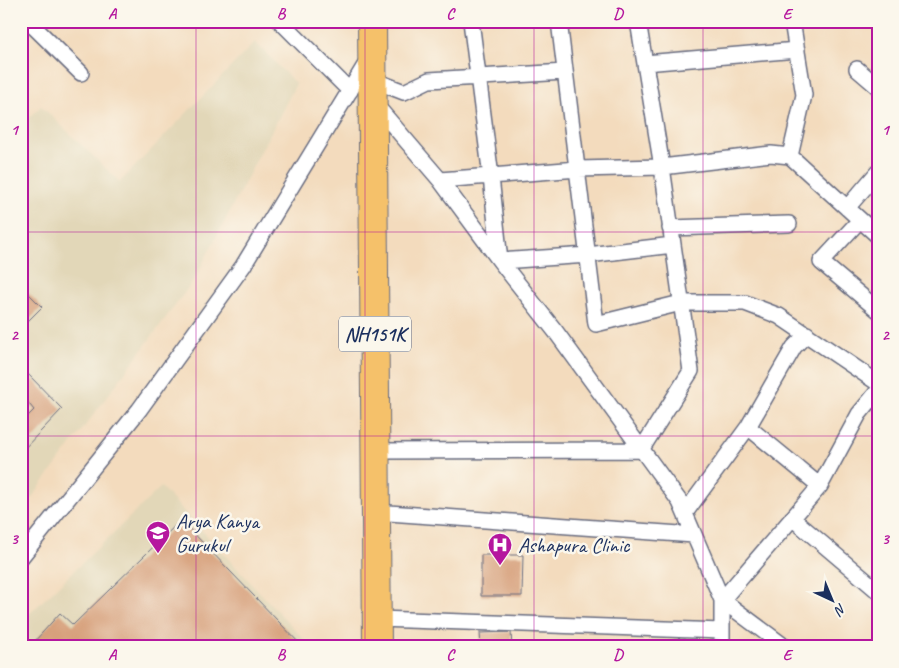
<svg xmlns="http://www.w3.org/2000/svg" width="899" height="668" viewBox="0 0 899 668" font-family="Caveat,sans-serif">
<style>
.built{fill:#e2d7b8}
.building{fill:#d7a07b}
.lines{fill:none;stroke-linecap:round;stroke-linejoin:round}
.street-casing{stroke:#676b7f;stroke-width:18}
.highway-casing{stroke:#676b7f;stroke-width:30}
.street{stroke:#fff;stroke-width:15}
.highway{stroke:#f5c16b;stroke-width:28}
.grid{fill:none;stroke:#b5179e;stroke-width:1;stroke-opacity:0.55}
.labels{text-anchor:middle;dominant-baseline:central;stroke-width:5;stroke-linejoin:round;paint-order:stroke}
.shield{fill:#fbf7ec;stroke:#5e6b89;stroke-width:1}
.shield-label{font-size:20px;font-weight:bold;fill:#1b2f5e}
.poi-label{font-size:21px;fill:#1b2f5e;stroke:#fbf7ec;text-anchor:start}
.neatline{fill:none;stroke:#b5179e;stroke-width:2}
.grid-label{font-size:16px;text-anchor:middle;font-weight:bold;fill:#b5179e}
</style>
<rect width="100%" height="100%" fill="#fbf7ec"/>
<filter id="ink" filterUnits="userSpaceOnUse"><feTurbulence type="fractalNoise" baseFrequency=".02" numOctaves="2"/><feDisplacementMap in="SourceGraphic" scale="10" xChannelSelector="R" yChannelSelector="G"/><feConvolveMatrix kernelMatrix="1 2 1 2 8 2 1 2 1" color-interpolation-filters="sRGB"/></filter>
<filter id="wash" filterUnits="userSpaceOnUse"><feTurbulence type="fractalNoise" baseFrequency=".0096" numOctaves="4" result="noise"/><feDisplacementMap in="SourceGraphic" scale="20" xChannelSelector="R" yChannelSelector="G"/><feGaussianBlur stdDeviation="1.12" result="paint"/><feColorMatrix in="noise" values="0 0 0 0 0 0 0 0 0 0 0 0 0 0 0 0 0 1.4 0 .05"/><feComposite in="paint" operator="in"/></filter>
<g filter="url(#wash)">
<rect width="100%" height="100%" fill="#f3dbbd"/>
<path class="built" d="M255,42l41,42 -102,196 -173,232v-386l20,-20 79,76z
M161,487l150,160h-290v-25z"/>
<g id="blocks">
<path class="building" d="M21,286l21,21 -21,21z
M25,371l37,38 -41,43v-29l13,-13 -13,-16v-19z
M181,520l122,127h-265l-4,-5 26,-29 13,12z
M481,555h42l-1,41h-41z
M511,632l1,15h-31l-1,-14z"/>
</g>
</g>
<g filter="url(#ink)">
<use href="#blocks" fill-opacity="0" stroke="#676b7f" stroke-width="1"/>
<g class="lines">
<defs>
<path id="street" d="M28,21l53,52
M280,21l70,70
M471,21l20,156 9,84 88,-6 85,-10
M559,21l37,303 85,-21h64l34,13 99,67
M645,63l152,-13
M857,69l21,18
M373,80l31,12 25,-12 136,-8
M374,103l66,77 60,81 56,71 124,170 42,98v47
M790,156l14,-61 -12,-74
M440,180l138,-11 84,-2 109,-13 19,2 88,80
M847,208l31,-36
M860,220l-39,42 57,48
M670,228l119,-4
M748,427l72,59
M376,451l265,-1 50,-79 -29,-204 -24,-146
M375,512l319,23
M685,513l63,-86 46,-80 13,-13
M792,518l86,73
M21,557l118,-147 104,-144 126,-207
M378,619l344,12
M785,647l-63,-47 98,-114 39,-72 19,-23"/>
<path id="highway" d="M372,21l5,626"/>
</defs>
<use href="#street" class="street-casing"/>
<use href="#highway" class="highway-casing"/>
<use href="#street" class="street"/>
<use href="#highway" class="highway"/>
</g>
</g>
<path class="grid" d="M196,21v626M365,21v626M534,21v626M703,21v626M21,232h857M21,436h857"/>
<defs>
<symbol id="school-pin" viewBox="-11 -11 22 30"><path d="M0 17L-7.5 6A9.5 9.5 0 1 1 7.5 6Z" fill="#b5179e" stroke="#fbf7ec"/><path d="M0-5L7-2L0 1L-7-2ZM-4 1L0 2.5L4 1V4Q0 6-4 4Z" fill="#fff"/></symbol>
<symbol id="hospital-pin" viewBox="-11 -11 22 30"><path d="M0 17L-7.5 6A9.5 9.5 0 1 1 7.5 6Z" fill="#b5179e" stroke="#fbf7ec"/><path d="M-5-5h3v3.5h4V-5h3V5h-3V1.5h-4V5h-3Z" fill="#fff"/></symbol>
</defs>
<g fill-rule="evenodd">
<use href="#school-pin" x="144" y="519" width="28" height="38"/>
<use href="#hospital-pin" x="486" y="531" width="28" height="38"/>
</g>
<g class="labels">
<rect class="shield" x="339" y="316.5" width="72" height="35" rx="4"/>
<g class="shield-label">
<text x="375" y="334">NH151K</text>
</g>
<g class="poi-label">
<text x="176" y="521">Arya Kanya<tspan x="176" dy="24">Gurukul</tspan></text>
<text x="518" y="545">Ashapura Clinic</text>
</g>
</g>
<rect width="899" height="668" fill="none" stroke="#fbf7ec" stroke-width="55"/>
<g transform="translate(832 600) rotate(136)" stroke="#fbf7ec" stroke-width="4" paint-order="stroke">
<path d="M0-4L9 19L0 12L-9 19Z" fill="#1b2f5e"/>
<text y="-8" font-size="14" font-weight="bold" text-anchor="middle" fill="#1b2f5e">N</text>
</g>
<rect x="28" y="28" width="844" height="612" class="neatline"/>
<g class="grid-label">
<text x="112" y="19">A</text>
<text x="281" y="19">B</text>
<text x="450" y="19">C</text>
<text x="618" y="19">D</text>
<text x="787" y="19">E</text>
<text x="14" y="135">1</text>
<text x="885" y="135">1</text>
<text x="14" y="340">2</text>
<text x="885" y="340">2</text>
<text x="14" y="544">3</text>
<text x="885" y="544">3</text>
<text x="112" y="660">A</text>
<text x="281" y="660">B</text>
<text x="450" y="660">C</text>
<text x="618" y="660">D</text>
<text x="787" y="660">E</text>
</g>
</svg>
